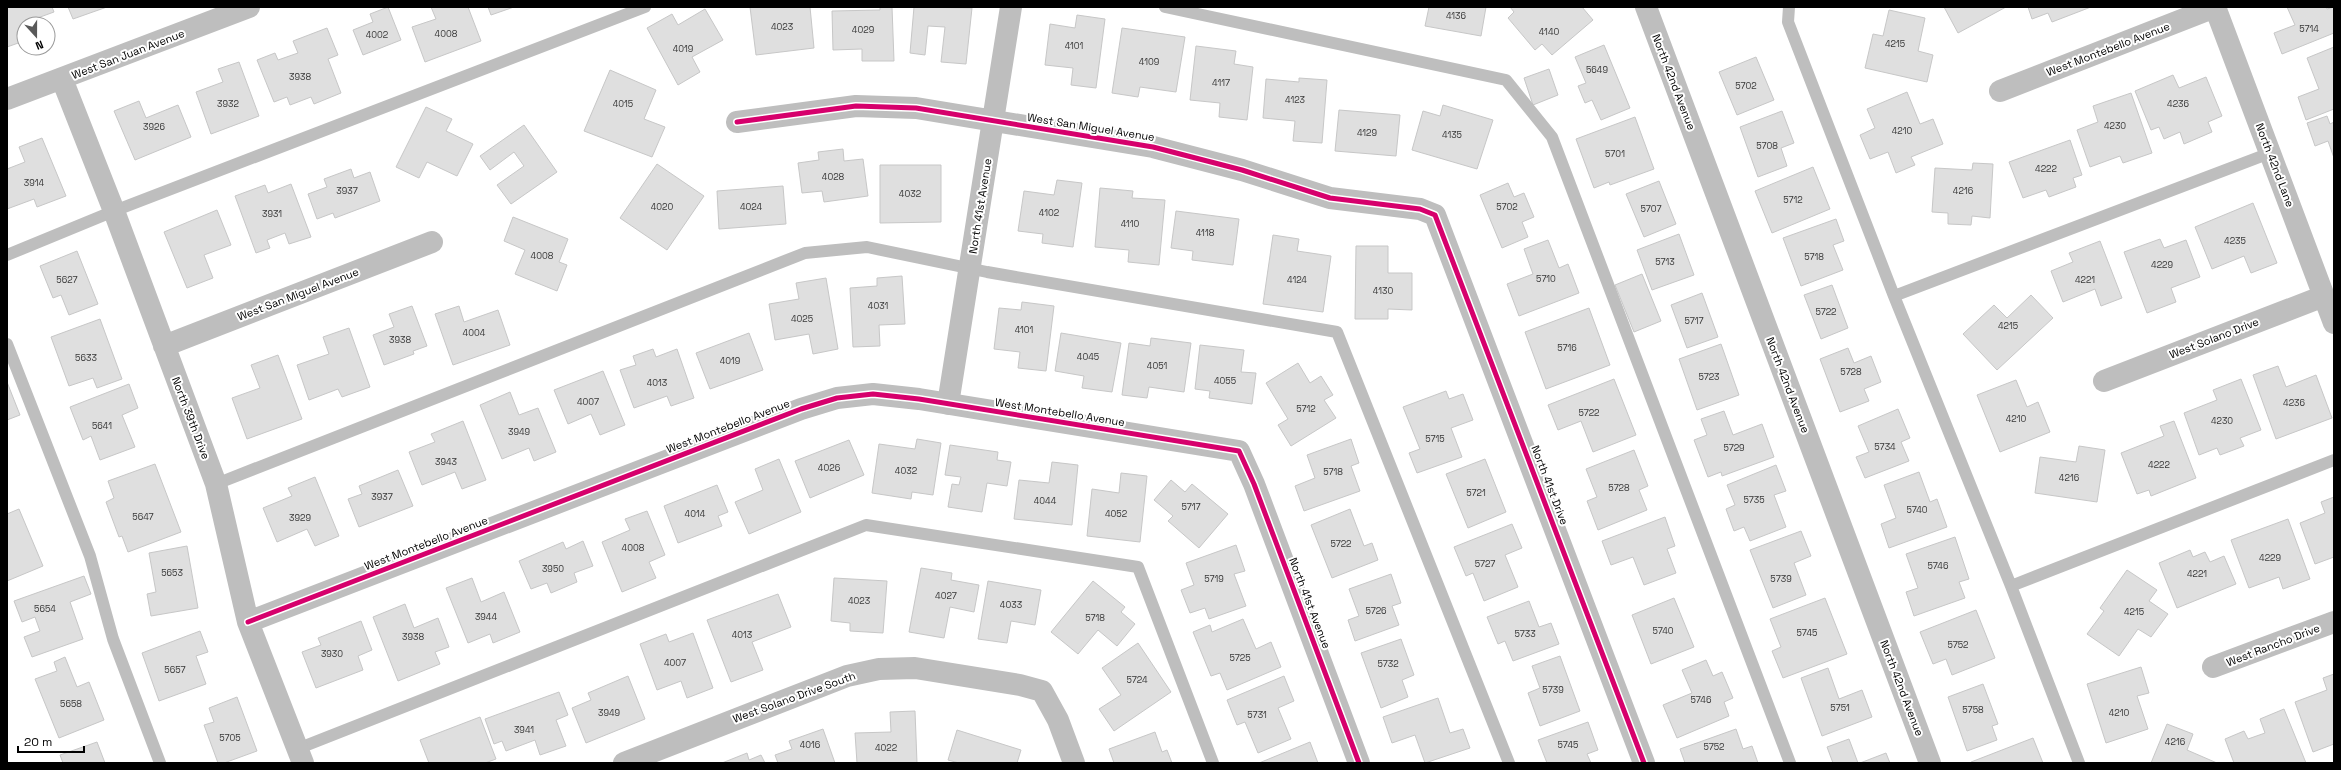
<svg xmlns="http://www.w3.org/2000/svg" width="2341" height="770" viewBox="0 0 2341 770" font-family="'Space Grotesk',sans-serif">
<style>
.building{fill:#dfdfdf;stroke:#c7c7c7}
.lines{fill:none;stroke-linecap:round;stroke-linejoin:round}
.lane{stroke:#bebebe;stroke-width:12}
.street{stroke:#bebebe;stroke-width:22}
.cycleway-casing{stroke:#fff;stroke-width:8}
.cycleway{stroke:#d6006c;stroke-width:5}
.labels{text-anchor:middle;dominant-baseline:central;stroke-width:4;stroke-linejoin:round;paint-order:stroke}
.number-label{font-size:9px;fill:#383838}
.street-label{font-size:11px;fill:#000;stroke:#fff}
</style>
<rect width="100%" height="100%" fill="#fff"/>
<path class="building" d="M7,7h45l2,5 -33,12 3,17 -17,6z
M68,7h39l-34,12z
M388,7l13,33 -38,15 -10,-25 20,-8 -3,-8z
M431,7h37l13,34 -56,21 -13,-35 24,-8z
M488,7h26l-23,8z
M750,7h60l4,41 -58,7z
M880,7h12l2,54h-32v-12l-29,1 -1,-39 48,-1z
M914,7l58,1 -6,56 -25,-2 4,-35 -17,-1 -3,29 -15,-2z
M1429,7h57l-5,29 -56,-10z
M1510,7h72l11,13 -41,35 -10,-11 -7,6 -27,-32 6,-6z
M1944,7h62l-48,26z
M2028,7h63l-39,15 -4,-9 -16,6z
M2287,7h39l1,2 7,-2v26l-52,21 -8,-21 21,-8z
M705,9l18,31 -31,17 8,15 -22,13 -31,-57 25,-14 6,11z
M1889,10l36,8 -7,33 15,4 -6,27 -62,-14 8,-34 10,2z
M1077,15l28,4 -9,69 -25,-3 2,-17 -28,-3 5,-41 25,4z
M327,28l11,27 -10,4 13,34 -27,11 -3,-7 -21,8 -3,-8 -13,5 -17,-42 18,-7 3,7 20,-7 -5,-12z
M1122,28l63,9 -9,55 -36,-5 -2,10 -26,-4z
M1604,45l26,63 -29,12 -9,-20 -7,3 -7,-17 8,-3 -11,-26z
M1196,46l40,5 -2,13 19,3 -6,53 -28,-3 1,-14 -30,-3z
M2334,47v62l-28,11 -8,-23 21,-8 -12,-31z
M1756,57l18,43 -37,15 -18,-43z
M239,62l20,54 -48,18 -15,-42 27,-10 -5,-13z
M1549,69l9,26 -25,10 -9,-27z
M610,70l46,20 -12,29 21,8 -13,30 -68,-26z
M2173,75l6,13 27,-11 16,39 -14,6 4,10 -28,12 -4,-12 -16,7 -5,-12 -8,3 -16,-39z
M1299,78l28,2 -5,63 -29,-2 2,-20 -32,-3 3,-39 33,3z
M1907,92l13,32 13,-5 10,25 -32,13 4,8 -19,8 -8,-21 -18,7 -10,-24 15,-7 -8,-19z
M2131,93l21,60 -29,10 -3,-7 -30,11 -13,-37 21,-8 -5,-16z
M139,101l7,17 32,-13 13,32 -56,23 -21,-49z
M1443,105l50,15 -16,49 -65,-19 11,-39 17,5z
M426,107l26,12 -6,12 27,13 -16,32 -30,-14 -8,16 -23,-11z
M1339,110l61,5 -4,41 -61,-5z
M1782,111l12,32 -13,5 6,18 -29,11 -18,-50z
M2327,116l3,8 4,-2v36l-6,-17 -13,5 -8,-23z
M1635,117l19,52 -44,16 -1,-3 -15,6 -18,-49z
M524,125l33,47 -46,32 -14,-19 27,-19 -10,-14 -24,18 -10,-14z
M42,138l24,58 -29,11 -3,-8 -27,10v-40l18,-7 -6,-15z
M2070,140l12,35 -9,3 3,9 -27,10 -3,-7 -23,8 -14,-36z
M843,149l1,12 19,-2 5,37 -44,6 -2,-11 -20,2 -4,-30 21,-3 -1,-8z
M1973,163l20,1 -3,54 -18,-2 -1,9 -23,-1v-11l-16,-1 3,-44 37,2z
M657,164l47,32 -37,54 -47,-32z
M880,165h61v57l-61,1z
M1813,167l17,42 -58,24 -17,-42z
M351,169l3,9 16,-6 10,29 -45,17 -2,-5 -16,6 -9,-25 19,-7 -3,-8z
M1057,180l25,3 -9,64 -31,-4 1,-9 -25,-3 6,-40 30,4z
M1659,181l17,43 -32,13 -18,-43z
M1508,183l6,14 10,-4 10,24 -12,5 6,15 -26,11 -22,-53z
M291,184l20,53 -22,7 -4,-11 -18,7 3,8 -14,5 -21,-57 30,-11 3,8z
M783,186l3,38 -67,5 -2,-38z
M1100,188l33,3 -1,7 33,2 -6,65 -31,-3 1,-12 -34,-3z
M2253,203l24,60 -26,10 -7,-17 -32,13 -17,-42z
M217,210l14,35 -27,10 9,23 -26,10 -23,-56z
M1176,211l63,8 -6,46 -41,-5 1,-9 -22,-3z
M513,217l55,22 -9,23 8,3 -10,26 -42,-17 10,-24 -21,-9z
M1836,219l8,22 -11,4 10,25 -42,16 -18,-48z
M1679,234l15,41 -42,15 -15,-40z
M1273,235l26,4 -2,12 34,5 -8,56 -60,-8z
M2160,239l4,9 22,-8 14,37 -29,11 5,14 -29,11 -23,-61z
M1548,240l11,28 9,-4 11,29 -60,23 -12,-32 26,-10 -9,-25z
M2100,241l22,57 -21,8 -6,-17 -32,13 -12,-31 22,-9 -4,-9z
M1356,246h32v27h24v37l-24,-1v10h-33z
M77,251l21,53 -29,11 -8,-20 -8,3 -13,-32z
M1642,274l19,47 -27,11 -19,-47z
M902,276l3,48 -26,1 1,21 -27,1 -3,-59 27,-2v-8z
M826,278l12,71 -25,5 -4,-20 -34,6 -6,-36 30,-5 -3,-16z
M1832,285l16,43 -27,11 -17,-44z
M1702,293l16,44 -31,11 -16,-43z
M2031,295l22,23 -56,52 -34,-36 31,-29 13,13z
M1022,302l32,4 -8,65 -28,-3 2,-16 -26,-3 5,-41 22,2z
M412,306l15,40 -14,5 1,3 -30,11 -11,-30 21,-8 -5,-13z
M459,306l5,16 34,-12 12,35 -57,20 -18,-51z
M1589,308l21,57 -64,24 -21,-57z
M100,319l22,60 -25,9 -4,-10 -24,8 -18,-49z
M349,328l21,59 -28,10 -4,-8 -29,11 -12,-35 32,-11 -6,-17z
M749,333l14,37 -53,19 -14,-36z
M1061,333l60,10 -9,49 -30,-4 2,-12 -29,-5z
M1151,338l40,5 -7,49 -35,-5 -2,11 -25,-3 7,-52 21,3z
M1721,344l18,51 -42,15 -18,-51z
M1200,345l44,5 -3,22 15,1 -4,31 -43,-6 1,-7 -15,-2z
M1848,348l6,15 17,-7 10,26 -17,7 5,12 -29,11 -20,-53z
M653,349l3,8 21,-8 17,49 -23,8 -4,-10 -33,12 -14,-38 16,-5 -3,-9z
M278,355l24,64 -55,20 -15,-41 28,-10 -9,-23z
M1298,363l12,20 11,-7 12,19 -9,5 12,18 -45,28 -13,-21 10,-6 -22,-36z
M2278,366l8,21 30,-12 16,43 -56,21 -23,-64z
M603,371l22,54 -25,10 -9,-21 -23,10 -14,-34z
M1614,379l22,56 -43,17 -12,-31 -23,9 -10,-25z
M2241,379l20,51 -21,8 4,8 -24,9 -3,-7 -18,7 -15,-42 33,-13 -4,-10z
M2016,380l11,27 11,-5 12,30 -50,20 -23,-57z
M7,382l13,33 -13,5z
M129,384l9,24 -16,7 13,32 -35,13 -9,-24 -8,4 -13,-33z
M1446,391l3,8 14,-5 10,26 -22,8 11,29 -45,16 -8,-20 11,-4 -17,-42z
M510,392l9,23 19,-7 18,44 -22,9 -5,-13 -27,11 -22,-54z
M1898,409l12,29 -9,4 8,19 -44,17 -9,-21 13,-5 -11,-26z
M1724,411l9,24 29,-11 12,33 -52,19 -1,-4 -13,5 -14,-37 13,-5 -6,-16z
M463,421l23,59 -24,9 -7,-17 -33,13 -13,-33 26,-10 -4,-8z
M2174,421l22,57 -45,18 -2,-6 -12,4 -16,-41 43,-17 -4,-10z
M917,439l24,4 -8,52 -21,-3 -1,7 -39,-6 7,-49 36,5z
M1351,439l8,24 -8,3 9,25 -56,20 -9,-25 20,-8 -8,-23z
M849,440l15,35 -54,23 -15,-37z
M950,445l48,7 -1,8 14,2 -4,24 -20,-3 -5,29 -34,-5 4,-23 7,1 2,-8 -16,-2z
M2079,446l26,4 -8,52 -62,-9 5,-36 36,5z
M1634,450l14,36 -9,4 8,20 -49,20 -11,-29 10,-4 -11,-28z
M779,459l22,53 -52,22 -14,-32 28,-12 -8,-21z
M1485,459l21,53 -38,16 -22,-54z
M1052,462l26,3 -6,60 -58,-6 5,-39 30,3z
M155,464l26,68 -53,20 -6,-16 -3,1 -13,-35 8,-4 -6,-17z
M1776,465l10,26 -12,4 12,32 -36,14 -6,-14 -10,4 -8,-22 9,-4 -8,-20z
M398,470l15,36 -54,21 -11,-28 14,-5 -3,-8z
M1919,472l11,30 7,-3 10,28 -58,21 -8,-24 15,-6 -12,-33z
M1121,473l26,3 -7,66 -53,-6 5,-47 27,4z
M315,477l24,59 -24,10 -8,-17 -30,13 -14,-34 29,-12 -4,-8z
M1171,480l14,12 7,-8 36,30 -29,34 -31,-27 5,-5 -19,-16z
M717,485l11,27 -10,4 4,10 -44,17 -14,-37z
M2334,497v60l-19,7 -15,-41 25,-10 -4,-11z
M19,509l24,57 -36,15v-67z
M1350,509l14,37 8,-3 6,17 -46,18 -21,-53z
M647,511l18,44 -16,7 7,16 -34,14 -20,-50 28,-12 -5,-11z
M1665,517l10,29 -8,3 9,24 -32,12 -11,-28 -22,8 -9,-24z
M2288,519l22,60 -27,10 -4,-12 -30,11 -18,-48z
M1512,524l10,24 -17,7 13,32 -34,14 -11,-28 -7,3 -12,-29z
M1801,531l10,25 -17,7 12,32 -33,13 -23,-58z
M1955,537l14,42 -10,3 6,16 -51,18 -8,-24 12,-4 -12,-34z
M583,541l10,25 -19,7 3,9 -26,11 -4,-10 -16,6 -12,-28 44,-19 3,7z
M1236,545l9,26 -11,3 12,32 -37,13 -4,-11 -15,5 -9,-23 13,-5 -8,-22z
M187,546l11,62 -47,8 -4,-22 9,-2 -7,-39z
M2190,550l3,7 12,-5 5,10 14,-6 12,28 -59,24 -18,-45z
M921,568l31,5 -1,7 28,5 -5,27 -24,-5 -6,31 -35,-6z
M2127,570l30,20 -8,11 19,13 -17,23 -13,-8 -19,27 -32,-22 17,-23 -4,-3z
M1391,574l10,29 -9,3 7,19 -44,16 -7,-21 11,-4 -10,-27z
M84,576l7,18 -21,8 13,37 -51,18 -8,-20 16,-6 -5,-14 -13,5 -8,-21z
M472,578l9,24 23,-10 16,40 -27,11 -3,-9 -22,9 -22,-55z
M834,578l53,3 -4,52 -33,-2v-8l-19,-2z
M988,581l53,9 -6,35 -24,-4 -4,22 -29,-4z
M1093,581l32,26 -4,5 14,12 -18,22 -19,-16 -20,24 -27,-22z
M778,594l13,33 -39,15 11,28 -32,12 -24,-62z
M1674,598l20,49 -43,17 -19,-49z
M1825,598l22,56 -64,24 -11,-27 9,-4 -11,-28z
M1529,601l10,26 12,-4 8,21 -46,17 -8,-20 -7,3 -11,-27z
M405,604l9,24 24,-10 11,29 -14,5 5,12 -42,17 -25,-64z
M1976,610l19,48 -43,17 -6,-16 -13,5 -13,-32z
M1243,619l13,30 15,-7 10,25 -54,23 -7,-17 -9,3 -18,-44 17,-7 2,7z
M361,621l11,29 -14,6 5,14 -47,18 -14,-36 19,-7 -3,-7z
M200,631l8,21 -12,4 10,28 -47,17 -17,-48z
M693,633l20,55 -26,10 -6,-17 -24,9 -17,-46 26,-10 3,8z
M1401,639l13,36 -12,5 6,17 -27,11 -20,-55z
M1138,643l33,49 -57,39 -15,-22 22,-14 -19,-27z
M1560,656l20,55 -40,15 -12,-33 12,-5 -8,-22z
M65,657l12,30 12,-5 15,38 -45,18 -24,-59 22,-8 -3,-9z
M1706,660l7,16 9,-4 11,26 -9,4 5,14 -52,22 -14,-33 29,-12 -10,-23z
M2141,667l8,26 -12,3 11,33 -42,14 -19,-59z
M1828,668l11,31 23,-9 10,27 -50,19 -21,-58z
M2334,674v70l-21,8 -18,-50 32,-12 -4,-12z
M628,676l17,43 -59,24 -14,-35 19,-8 -3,-7z
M1284,676l10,25 -16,7 13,31 -33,14 -13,-31 -8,3 -10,-25z
M1983,684l15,40 -6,2 5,14 -30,11 -19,-54z
M559,692l9,23 -12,5 10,26 -26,9 -5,-15 -29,11 -4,-10 -8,3 -9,-25z
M237,697l20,54 -33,12h-6l-14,-38 10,-3 -5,-14z
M1438,698l12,35 13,-4 7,19 -45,15 -10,-28 -23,8 -9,-26z
M2284,709l22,54h-72l-9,-24 19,-8 4,8 17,-6 -5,-14z
M915,711l2,52h-60l-2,-30 36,-1 -1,-20z
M480,717l16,42 -11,4h-56l-9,-23z
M1588,722l10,28 -11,4 4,9h-44l-9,-23z
M2167,724l26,10 -6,16 30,13h-66z
M823,729l12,34h-57l-3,-8 17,-6 -3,-8z
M1736,729l7,20 9,-3 6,17h-73l-5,-14z
M957,730l64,20 -4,13h-58l-11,-3z
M1155,732l7,20 5,-2 5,13h-58l-5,-14z
M2033,738l10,25h-72v-1z
M1849,739l9,24h-25l-6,-16z
M97,742l8,21h-42l-3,-8z
M1310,742l8,21h-59z
M747,753l2,7 12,-5 4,8h-43z
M1886,753l4,10h-30z"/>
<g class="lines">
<path class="lane" d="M1165,7l341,73 46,57 238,626
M1789,7l-1,15 106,274 117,290 68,177
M7,255l107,-44 531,-204
M1894,296l376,-143
M7,344l83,212 23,83 47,124
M216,484l589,-231 62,-6 120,25 350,60 172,431
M2011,586l323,-126
M297,749l569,-224 272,42 75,196"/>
<path class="street" d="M1646,7l284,756
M2215,7l119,316
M62,79l52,132 102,273 32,138 55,141
M2000,91l215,-84
M7,99l242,-92
M737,122l119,-16 60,2 237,39 89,23 88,28 90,11 15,6 209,548
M164,346l268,-104
M2104,381l220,-85
M948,404l63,-397
M248,622l553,-213 36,-11 36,-4 46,5 320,52 15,33 105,279
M2213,667l121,-45
M624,763l223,-87 32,-7 36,-1 105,17 22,6 16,29 16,43"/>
<defs>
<path id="cycleway" d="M737,122l119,-16 60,2 237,39 89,23 88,28 90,11 15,6 209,548
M248,622l553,-213 36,-11 36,-4 46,5 320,52 15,33 105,279"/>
</defs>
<use href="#cycleway" class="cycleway-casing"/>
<use href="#cycleway" class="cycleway"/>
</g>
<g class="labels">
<g class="number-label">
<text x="1456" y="16">4136</text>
<text x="782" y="27">4023</text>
<text x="2309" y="29">5714</text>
<text x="863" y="30">4029</text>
<text x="1549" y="32">4140</text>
<text x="446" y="34">4008</text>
<text x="377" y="35">4002</text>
<text x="1895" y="44">4215</text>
<text x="1074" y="46">4101</text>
<text x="683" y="49">4019</text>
<text x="1149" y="62">4109</text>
<text x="1597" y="70">5649</text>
<text x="300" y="77">3938</text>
<text x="1221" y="83">4117</text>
<text x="1746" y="86">5702</text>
<text x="1295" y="100">4123</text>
<text x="228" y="104">3932</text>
<text x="623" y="104">4015</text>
<text x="2178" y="104">4236</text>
<text x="2115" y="126">4230</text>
<text x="154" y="127">3926</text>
<text x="1902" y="131">4210</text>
<text x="1367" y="133">4129</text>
<text x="1452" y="135">4135</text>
<text x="1767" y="146">5708</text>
<text x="1615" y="154">5701</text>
<text x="2046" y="169">4222</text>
<text x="833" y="177">4028</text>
<text x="34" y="183">3914</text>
<text x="347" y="191">3937</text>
<text x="1963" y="191">4216</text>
<text x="910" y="194">4032</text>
<text x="1793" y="200">5712</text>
<text x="662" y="207">4020</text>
<text x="751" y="207">4024</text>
<text x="1507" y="207">5702</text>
<text x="1651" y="209">5707</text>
<text x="1049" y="213">4102</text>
<text x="272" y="214">3931</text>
<text x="1130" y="224">4110</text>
<text x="1205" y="233">4118</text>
<text x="2235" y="241">4235</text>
<text x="542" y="256">4008</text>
<text x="1814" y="257">5718</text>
<text x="1665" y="262">5713</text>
<text x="2162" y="265">4229</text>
<text x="1546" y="279">5710</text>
<text x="67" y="280">5627</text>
<text x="1297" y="280">4124</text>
<text x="2085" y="280">4221</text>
<text x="1383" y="291">4130</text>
<text x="878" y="306">4031</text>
<text x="1826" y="312">5722</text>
<text x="802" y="319">4025</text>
<text x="1694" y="321">5717</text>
<text x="2008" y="326">4215</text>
<text x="1024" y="330">4101</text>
<text x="474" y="333">4004</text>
<text x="400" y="340">3938</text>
<text x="1567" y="348">5716</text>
<text x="1088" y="357">4045</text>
<text x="86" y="358">5633</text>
<text x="730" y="361">4019</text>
<text x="1157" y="366">4051</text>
<text x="1851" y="372">5728</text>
<text x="1709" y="377">5723</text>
<text x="1225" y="381">4055</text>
<text x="657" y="383">4013</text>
<text x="588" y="402">4007</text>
<text x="2294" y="403">4236</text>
<text x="1306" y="409">5712</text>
<text x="1589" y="413">5722</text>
<text x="2016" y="419">4210</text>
<text x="2222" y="421">4230</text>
<text x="102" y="426">5641</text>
<text x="519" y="432">3949</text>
<text x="1435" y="439">5715</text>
<text x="1885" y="447">5734</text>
<text x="1734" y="448">5729</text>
<text x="446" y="462">3943</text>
<text x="2159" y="465">4222</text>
<text x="829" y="468">4026</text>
<text x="906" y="471">4032</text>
<text x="1333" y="472">5718</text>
<text x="2069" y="478">4216</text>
<text x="1619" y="488">5728</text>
<text x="1476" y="493">5721</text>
<text x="382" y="497">3937</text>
<text x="1754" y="500">5735</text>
<text x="1045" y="501">4044</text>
<text x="1191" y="507">5717</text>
<text x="1917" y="510">5740</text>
<text x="695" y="514">4014</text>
<text x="1116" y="514">4052</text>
<text x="143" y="517">5647</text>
<text x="300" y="518">3929</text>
<text x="1341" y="544">5722</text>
<text x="633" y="548">4008</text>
<text x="2270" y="558">4229</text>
<text x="1485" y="564">5727</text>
<text x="1938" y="566">5746</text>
<text x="553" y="569">3950</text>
<text x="172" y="573">5653</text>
<text x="2197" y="574">4221</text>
<text x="1214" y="579">5719</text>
<text x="1781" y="579">5739</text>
<text x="946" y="596">4027</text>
<text x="859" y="601">4023</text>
<text x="1011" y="605">4033</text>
<text x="45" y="609">5654</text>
<text x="1376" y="611">5726</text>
<text x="2134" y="612">4215</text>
<text x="486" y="617">3944</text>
<text x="1095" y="618">5718</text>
<text x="1663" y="631">5740</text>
<text x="1807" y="633">5745</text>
<text x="1525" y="634">5733</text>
<text x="742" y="635">4013</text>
<text x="413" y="637">3938</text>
<text x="1958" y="645">5752</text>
<text x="332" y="654">3930</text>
<text x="1240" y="658">5725</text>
<text x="675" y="663">4007</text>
<text x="1388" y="664">5732</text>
<text x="175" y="670">5657</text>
<text x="1137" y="680">5724</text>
<text x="1553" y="690">5739</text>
<text x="1701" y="700">5746</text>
<text x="71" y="704">5658</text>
<text x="1840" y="708">5751</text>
<text x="1973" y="710">5758</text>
<text x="609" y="713">3949</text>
<text x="2119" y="713">4210</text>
<text x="1257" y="715">5731</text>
<text x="524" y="730">3941</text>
<text x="230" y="738">5705</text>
<text x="2175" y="742">4216</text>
<text x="810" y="745">4016</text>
<text x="1568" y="745">5745</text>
<text x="1714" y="747">5752</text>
<text x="886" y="748">4022</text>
</g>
<g class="street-label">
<text transform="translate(2108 49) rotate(-21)">West Montebello Avenue</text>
<text transform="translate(128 54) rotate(-21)">West San Juan Avenue</text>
<text transform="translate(1674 82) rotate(69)">North 42nd Avenue</text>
<text transform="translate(1091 127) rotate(9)">West San Miguel Avenue</text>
<text transform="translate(2275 165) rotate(69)">North 42nd Lane</text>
<text transform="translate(980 206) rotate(-81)">North 41st Avenue</text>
<text transform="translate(298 294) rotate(-21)">West San Miguel Avenue</text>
<text transform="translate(2214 338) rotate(-21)">West Solano Drive</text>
<text transform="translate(1788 385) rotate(69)">North 42nd Avenue</text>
<text transform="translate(1060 412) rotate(9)">West Montebello Avenue</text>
<text transform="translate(191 418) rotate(69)">North 39th Drive</text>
<text transform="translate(728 426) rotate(-21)">West Montebello Avenue</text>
<text transform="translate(1550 485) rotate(69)">North 41st Drive</text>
<text transform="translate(426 543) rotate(-21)">West Montebello Avenue</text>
<text transform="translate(1310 603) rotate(69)">North 41st Avenue</text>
<text transform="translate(2273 645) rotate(-21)">West Rancho Drive</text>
<text transform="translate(1902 688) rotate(69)">North 42nd Avenue</text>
<text transform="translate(794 697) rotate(-20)">West Solano Drive South</text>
</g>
</g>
<rect width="2341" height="770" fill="none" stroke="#000000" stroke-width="16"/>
<g transform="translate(36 36) rotate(159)"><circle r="19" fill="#ffffff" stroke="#999999"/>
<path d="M0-3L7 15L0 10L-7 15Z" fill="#595959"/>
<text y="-6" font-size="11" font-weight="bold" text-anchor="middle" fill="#000000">N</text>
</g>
<path d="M18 746v6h66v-6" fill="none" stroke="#000000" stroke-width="2"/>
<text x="24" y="746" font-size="12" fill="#000000" stroke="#ffffff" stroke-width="3" paint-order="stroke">20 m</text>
</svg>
